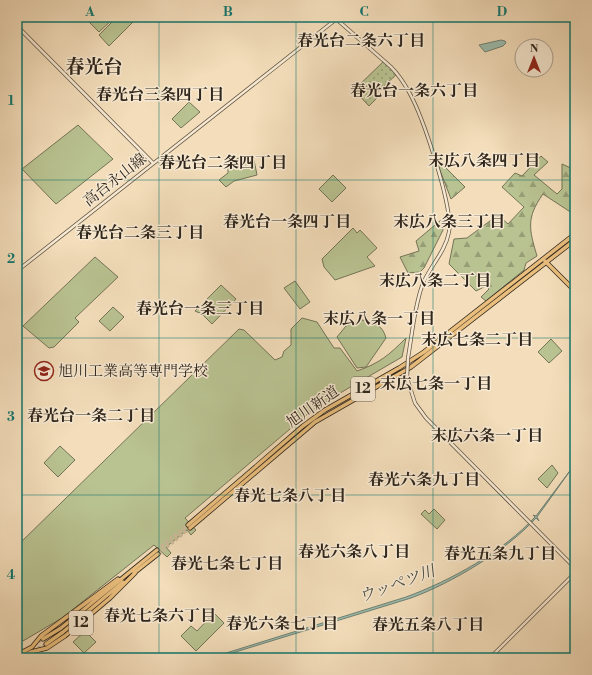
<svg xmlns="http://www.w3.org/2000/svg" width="592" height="675" viewBox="0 0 592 675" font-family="'Libre Bodoni','Noto Serif JP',serif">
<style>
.grass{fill:url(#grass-dots);stroke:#747457}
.forest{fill:url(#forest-firs);stroke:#747457}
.park{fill:#b9c291;stroke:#747457}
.water{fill:#9bbcad;stroke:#708073}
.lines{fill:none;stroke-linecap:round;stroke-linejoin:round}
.stream{stroke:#708073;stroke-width:1}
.trunk-tunnel{stroke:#ccb99b;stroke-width:3.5;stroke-dasharray:3.5 2;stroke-linecap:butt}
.tertiary-casing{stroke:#615444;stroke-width:4}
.primary-casing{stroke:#30271d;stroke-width:5}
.trunk-casing{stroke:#30271d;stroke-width:5}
.tertiary{stroke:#f7e9d2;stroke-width:2.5}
.primary{stroke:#eabe7d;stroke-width:3.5}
.trunk{stroke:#eabe7d;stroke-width:3.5}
.tertiary-bridge-casing{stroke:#615444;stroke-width:4;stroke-linecap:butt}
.tertiary-bridge{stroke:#f7e9d2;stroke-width:2.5}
.grid{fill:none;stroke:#0f766e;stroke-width:1;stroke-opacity:0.55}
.labels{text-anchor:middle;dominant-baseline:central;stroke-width:3;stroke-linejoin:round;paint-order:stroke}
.shield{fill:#f7e9d2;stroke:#6c6153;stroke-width:1}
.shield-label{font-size:14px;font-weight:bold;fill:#30271d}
.street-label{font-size:15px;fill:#30271d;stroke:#f7e9d2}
.poi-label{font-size:15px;fill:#30271d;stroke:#f7e9d2;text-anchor:start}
.neighbourhood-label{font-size:16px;font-weight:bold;fill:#30271d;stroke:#f7e9d2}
.water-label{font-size:16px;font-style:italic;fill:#4b4c41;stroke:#f7e9d2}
.district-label{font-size:19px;font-weight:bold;fill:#30271d;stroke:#f7e9d2}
.neatline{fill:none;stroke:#0f766e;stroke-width:1.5}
.grid-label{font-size:13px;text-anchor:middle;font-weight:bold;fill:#0f766e}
</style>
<defs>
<pattern id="grass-dots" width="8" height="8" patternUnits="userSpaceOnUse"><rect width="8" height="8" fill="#b9c291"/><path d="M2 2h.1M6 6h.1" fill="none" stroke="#979e76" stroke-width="1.8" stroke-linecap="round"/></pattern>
<pattern id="forest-firs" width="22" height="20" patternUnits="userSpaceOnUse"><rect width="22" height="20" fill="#b9c291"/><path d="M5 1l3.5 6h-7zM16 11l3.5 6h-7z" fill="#979e76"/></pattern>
</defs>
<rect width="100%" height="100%" fill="#f3ddba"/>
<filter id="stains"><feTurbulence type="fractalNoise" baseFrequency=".005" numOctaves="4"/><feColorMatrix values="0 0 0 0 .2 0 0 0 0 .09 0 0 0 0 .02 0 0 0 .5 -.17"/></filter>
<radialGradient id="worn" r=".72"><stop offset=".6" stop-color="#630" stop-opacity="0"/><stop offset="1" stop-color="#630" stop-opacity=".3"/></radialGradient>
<path class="grass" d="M384,61l13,13 -22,20 3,3 -9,9 -15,-16z"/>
<path class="forest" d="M541,156l7,6 -14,13 23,19 5,-5v-25l13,6v45l-32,-21c-17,24 -14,35 -6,62l-11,7 -2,7 -38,31 -5,-4 8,-8 -3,-3 -10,5 -27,-27 5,-25 13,-1 31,-23 10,9 16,-17 -22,-20 13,-14 7,3z
M441,163l24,24 -14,12 -13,-34z
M441,220l2,10 -19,38 -4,4 -12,1 -8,-16 19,-6 -3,-10z"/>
<path class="park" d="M84,17h31l-16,15z
M117,17h21l-29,29 -10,-11z
M189,102l11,10 -19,16 -9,-9z
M78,125l35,34 -57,45 -34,-35z
M238,158l8,3 8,-1 3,15 -23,6 -8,6 -7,-7 9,-7v-7z
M333,175l13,13 -14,14 -13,-13z
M353,228l4,5 3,-3 17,18 -10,9 8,9 -40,14 -11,-13 -2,-8z
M95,257l23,20 -43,41 4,4 -25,25 -5,1 -26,-22z
M295,281l15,21 -10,7 -16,-21z
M221,285l15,14 -24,25 -10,-10 -7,-3z
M113,307l11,10 -14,14 -11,-10z
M302,318l15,4 17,26h6l17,23c23,-8 32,-16 49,-33l-4,19 -67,39 -25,16 -125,106 11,12 -5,5 -4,-5 -21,17 5,6 -4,4 -13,-12 -92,73 -39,23 -6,-8v-87l222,-217 5,1 31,30 7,-3 2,-6 7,-6v-16z
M362,320c12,1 21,6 24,18l-20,29 -9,1 -20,-31 9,-11z
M551,339l11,12 -13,12 -11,-11z
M60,446l15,14 -17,17 -14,-14z
M552,465l6,8 -11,15 -9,-9z
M434,509l11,11 -8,9 -16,-15 4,-4 4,4z
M214,613l10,10 -28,28 -15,-15 10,-10 6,5z
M85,631l11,11 -12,11 -11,-11z"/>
<path class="water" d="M501,40l4,1 1,2 -3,3 -18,6 -6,-7z
M575,464l-38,53 2,4 -3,-3c-29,32 -84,65 -125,80l-195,60h-6l196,-61c44,-16 98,-46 129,-80l-2,-2 3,1z"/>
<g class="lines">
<path class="stream" d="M283,17l14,4"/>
<path class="trunk-tunnel" d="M157,550l31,-25
M158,554l32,-26
M34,645l9,-6
M33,651l13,-7"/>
<defs>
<path id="tertiary" d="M334,17l57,50c8,8 13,16 18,25 14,25 44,114 40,140 -4,21 -20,35 -27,54 -8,23 -10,49 -14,72
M17,26l136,137
M17,271l322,-254
M407,378l8,25 11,15 149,150
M490,658l85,-85"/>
<path id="primary" d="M545,261l30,30
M17,645l9,13"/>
<path id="trunk" d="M188,525l115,-99 22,-16 74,-42 25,-16 151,-118
M190,528l125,-106 96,-55 164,-127
M134,573l24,-19
M43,639l18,-11 96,-78
M46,644l17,-12 60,-50
M17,655l15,-8 9,-11 77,-57
M18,658l13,-6 16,-4 18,-12 45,-38 25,-25"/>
</defs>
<use href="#tertiary" class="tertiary-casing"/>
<use href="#primary" class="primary-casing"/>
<use href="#trunk" class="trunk-casing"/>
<use href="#tertiary" class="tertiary"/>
<use href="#primary" class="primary"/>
<use href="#trunk" class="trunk"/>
<defs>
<path id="tertiary-bridge" d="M407,378l1,-20"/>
</defs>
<use href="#tertiary-bridge" class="tertiary-bridge-casing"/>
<use href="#tertiary-bridge" class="tertiary-bridge"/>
</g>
<path class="grid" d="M159,17v641M296,17v641M433,17v641M17,180h558M17,338h558M17,495h558"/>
<defs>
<symbol id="school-ring" viewBox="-11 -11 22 22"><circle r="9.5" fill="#f7e9d2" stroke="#8f2418" stroke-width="1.5"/><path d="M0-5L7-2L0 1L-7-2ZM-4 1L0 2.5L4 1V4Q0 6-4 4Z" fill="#8f2418"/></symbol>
</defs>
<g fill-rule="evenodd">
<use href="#school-ring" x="33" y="360" width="22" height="22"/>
</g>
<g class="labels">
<g class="shield">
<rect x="351" y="377" width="24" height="24" rx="3"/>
<rect x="69" y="611" width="24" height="24" rx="3"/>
</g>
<g class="shield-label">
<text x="363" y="389">12</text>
<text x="81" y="623">12</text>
</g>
<g class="street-label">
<text transform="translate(115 180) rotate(-38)">高台永山線</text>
<text transform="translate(313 407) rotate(-35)">旭川新道</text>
</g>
<g class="poi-label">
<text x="58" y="371">旭川工業高等専門学校</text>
</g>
<g class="neighbourhood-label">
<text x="361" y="41">春光台二条六丁目</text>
<text x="414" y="91">春光台一条六丁目</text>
<text x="160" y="95">春光台三条四丁目</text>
<text x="484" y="161">末広八条四丁目</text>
<text x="223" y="163">春光台二条四丁目</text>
<text x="287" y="222">春光台一条四丁目</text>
<text x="449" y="222">末広八条三丁目</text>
<text x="140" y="233">春光台二条三丁目</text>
<text x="435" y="281">末広八条二丁目</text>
<text x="200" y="309">春光台一条三丁目</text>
<text x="379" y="319">末広八条一丁目</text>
<text x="477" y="340">末広七条二丁目</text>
<text x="436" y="384">末広七条一丁目</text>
<text x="91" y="416">春光台一条二丁目</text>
<text x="487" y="436">末広六条一丁目</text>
<text x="424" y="480">春光六条九丁目</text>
<text x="290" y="496">春光七条八丁目</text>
<text x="354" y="552">春光六条八丁目</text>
<text x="500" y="554">春光五条九丁目</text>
<text x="227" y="564">春光七条七丁目</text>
<text x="160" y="616">春光七条六丁目</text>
<text x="282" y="624">春光六条七丁目</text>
<text x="428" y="625">春光五条八丁目</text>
</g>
<g class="water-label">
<text transform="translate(397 584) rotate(-20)">ウッペツ川</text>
</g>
<g class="district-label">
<text x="94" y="67">春光台</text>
</g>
</g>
<rect width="592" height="675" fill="none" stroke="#f3ddba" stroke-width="44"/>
<g transform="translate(534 58)"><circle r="19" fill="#f7e9d2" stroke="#a79b8a"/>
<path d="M0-3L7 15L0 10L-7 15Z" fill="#8f2418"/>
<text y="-6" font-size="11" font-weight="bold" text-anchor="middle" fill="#30271d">N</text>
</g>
<rect x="22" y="22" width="548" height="631" class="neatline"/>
<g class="grid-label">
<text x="90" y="16">A</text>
<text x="228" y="16">B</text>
<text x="364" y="16">C</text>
<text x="502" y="16">D</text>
<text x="11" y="105">1</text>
<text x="11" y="263">2</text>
<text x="11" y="421">3</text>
<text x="11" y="579">4</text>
</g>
<rect width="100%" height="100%" filter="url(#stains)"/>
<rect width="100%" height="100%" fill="url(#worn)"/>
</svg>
